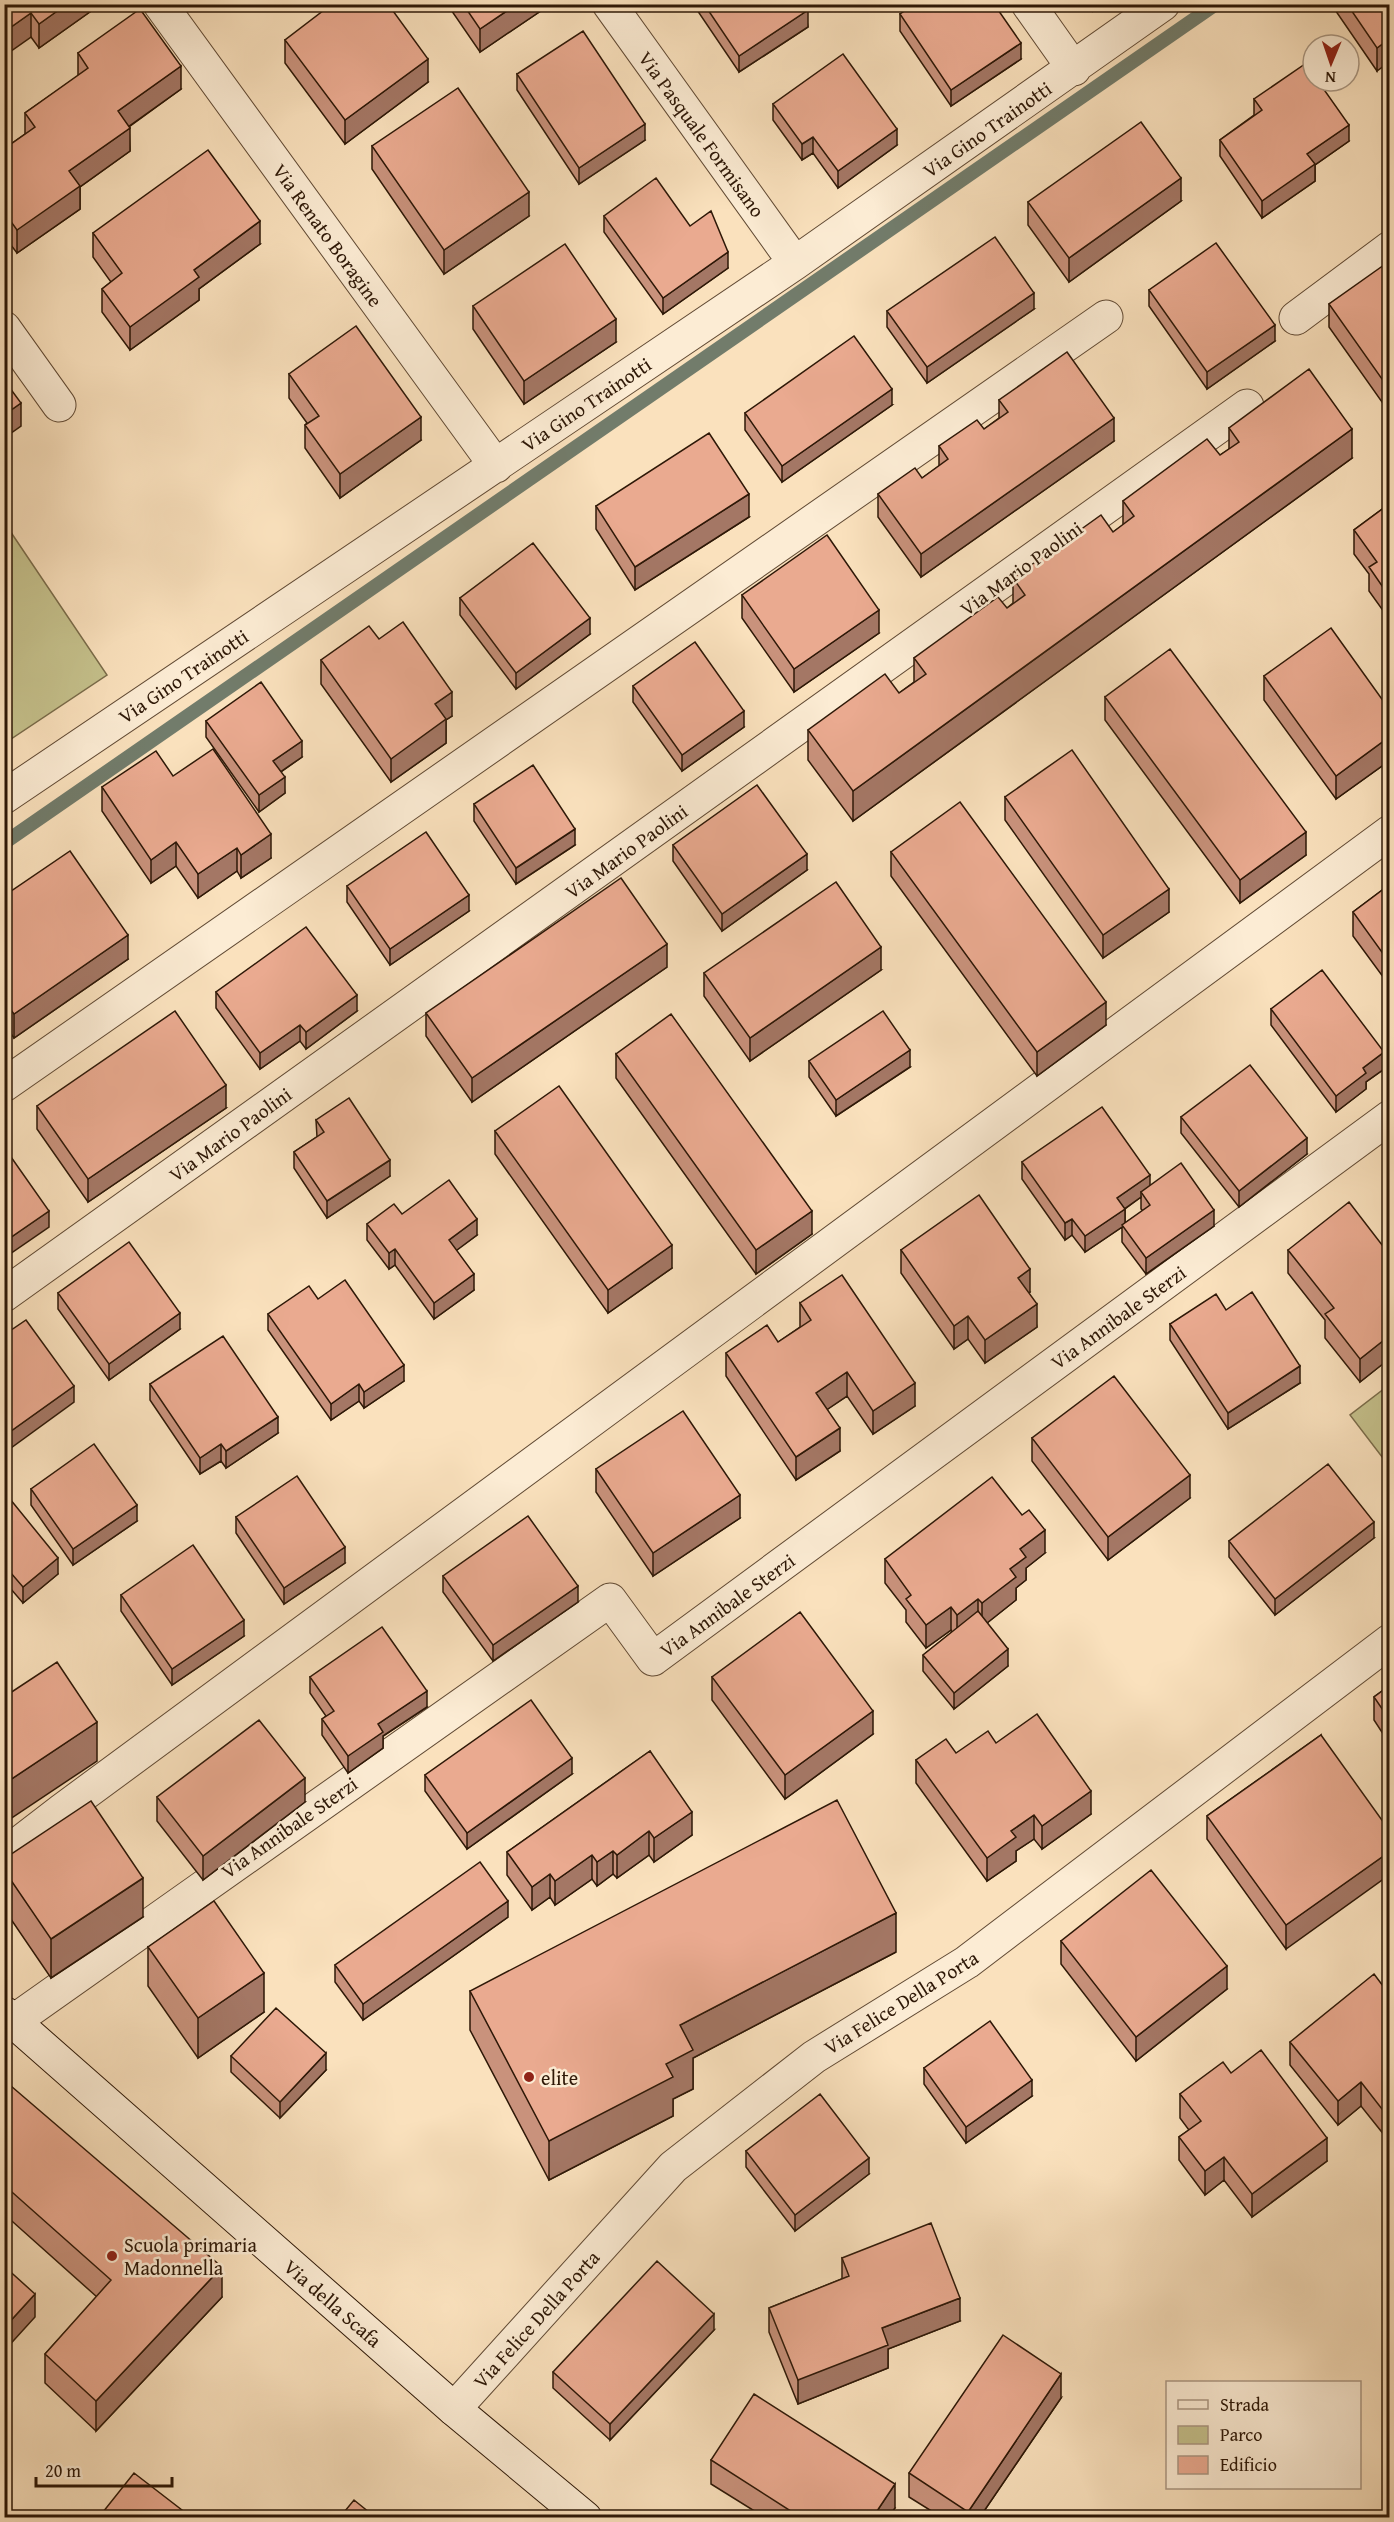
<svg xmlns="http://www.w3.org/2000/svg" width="1394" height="2522" viewBox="0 0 1394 2522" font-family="'Gentium Book Plus',serif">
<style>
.green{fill:#c5c18c;stroke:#7a6c4a;stroke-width:1.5}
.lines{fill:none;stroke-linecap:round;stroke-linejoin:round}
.stream{stroke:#727c6b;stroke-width:14}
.street-casing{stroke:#614a34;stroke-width:35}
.secondary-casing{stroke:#2e1807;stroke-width:35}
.street{stroke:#fcecd4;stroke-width:33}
.secondary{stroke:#fcecd4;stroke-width:33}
.wall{fill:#c9927c;stroke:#2e1807;stroke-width:1.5;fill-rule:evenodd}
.shaded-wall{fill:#a47765;stroke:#2e1807;stroke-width:1.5}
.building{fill:#eaaa90;stroke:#2e1807;stroke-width:1.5}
.poi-dot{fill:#8f2418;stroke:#fcecd4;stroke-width:2}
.labels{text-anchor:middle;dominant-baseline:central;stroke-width:5;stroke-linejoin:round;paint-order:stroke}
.street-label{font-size:20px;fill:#2e1807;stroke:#fcecd4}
.poi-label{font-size:20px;fill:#2e1807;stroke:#fcecd4;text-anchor:start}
</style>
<rect width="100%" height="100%" fill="#fae1bd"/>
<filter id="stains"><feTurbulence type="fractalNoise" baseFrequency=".00333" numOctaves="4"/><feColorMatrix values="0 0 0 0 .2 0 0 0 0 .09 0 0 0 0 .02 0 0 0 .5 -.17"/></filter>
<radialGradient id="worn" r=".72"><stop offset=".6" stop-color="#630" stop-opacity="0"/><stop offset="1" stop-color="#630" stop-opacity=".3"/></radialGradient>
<path class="green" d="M4,522l103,153 -102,68h-1z
M1389,1385v81l-39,-51z"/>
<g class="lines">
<path class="stream" d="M4,843l1212,-839"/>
<defs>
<path id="street" d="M160,4l336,462
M609,4l186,259
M1028,4l46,65
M1296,318l94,-70
M4,328l55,77
M4,797l791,-534 368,-259
M4,1085l1102,-768
M4,1295l1243,-889
M4,1855l57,-44 1329,-979
M14,2021l596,-421 43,59 737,-542
M454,2409l219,-242 141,-110 153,-95 423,-321"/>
<path id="secondary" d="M4,2013l450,396 131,109"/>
</defs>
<use href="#street" class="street-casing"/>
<use href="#secondary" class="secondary-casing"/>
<use href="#street" class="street"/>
<use href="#secondary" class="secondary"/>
</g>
<path class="wall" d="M4,4h97l-62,44 -8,-11z
M447,4h104l-71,48z
M693,4h111l4,23 -69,45z
M1089,4h14l-10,7z
M1331,4h58l-12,67z
M900,14l121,45 -70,47 -51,-75z
M285,40l143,42 -83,62 -60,-81z
M78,53l103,36 -52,38 1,24 -50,36v22l-63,44 -13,-17v-87l21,-15v-21l53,-37z
M517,74l128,66 -66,44 -62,-94z
M1254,99l95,42 -34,24v16l-53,37 -42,-62v-16l34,-25z
M773,104l124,41 -59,43 -25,-35 -11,7 -29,-40z
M372,146l157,70 -85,58 -72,-105z
M1181,201l-112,81 -41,-57v-23z
M604,216l86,10 38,42 -65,46 -59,-82z
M93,233l167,11 -61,45v11l-69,50 -28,-38v-23l9,-7 -18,-25z
M1389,272v140l-60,-85v-23z
M1149,290l126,51 -68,48 -58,-83z
M473,306l143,36 -92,62 -51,-75z
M1034,309l-107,74 -40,-56v-16z
M289,374l132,66 -81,58 -35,-50v-23l2,-2 -18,-25z
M999,400l115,41 -193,136 -43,-60v-23l44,-16 17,-12v-20l45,-17 15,-11z
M892,405l-110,77 -37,-52v-17z
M1229,428l123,30 -499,363 -45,-61v-30l91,-37 15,-11v-24l93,-50 6,-5v-25l100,-46 10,-7v-24l97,-46 9,-6z
M1389,504v115l-20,-28v-17l-15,-20v-24z
M596,506l153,11 -114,73 -39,-61z
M742,595l137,38 -85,59 -52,-74z
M460,598l130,36 -74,55 -56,-74z
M379,639l73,77 -6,4v23l-55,39 -70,-98v-24z
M1264,676l125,33v52l-53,38 -72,-99z
M633,686l111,41 -62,44 -49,-69z
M1105,697l201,158 -66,48 -135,-183z
M206,721l96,36 -21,15 4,21 -26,19 -53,-75z
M173,776l98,82 -30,20 -4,-7 -39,27 -22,-32 -25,17 -49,-72v-24z
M1005,797l164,115 -66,46 -98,-138z
M474,804l101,41 -59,39 -42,-63z
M673,845l134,25 -85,61 -49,-70z
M891,852l215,173 -69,51 -146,-200z
M1389,885v100l-36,-49v-24z
M347,886l122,25 -79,54 -43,-63z
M4,896l124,63 -114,79 -10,-14z
M667,967l-195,135 -46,-66v-23z
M881,970l-131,91 -46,-65v-23z
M216,992l141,19 -51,38 -6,-8 -40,28 -44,-61z
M1271,1009l113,60 -18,13v7l-30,23 -65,-87z
M616,1054l196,180 -56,40 -140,-196z
M809,1061l101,6 -74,49 -27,-39z
M37,1106l189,2 -138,94 -51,-73z
M1181,1117l126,37 -68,53 -58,-74z
M316,1120l74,56 -63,42 -33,-50v-16l23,-15z
M495,1131l177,137 -64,45 -113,-159z
M1022,1162l128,24 64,40 -68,48 -24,-32v-15l-37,25 -13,-17 -7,5 -43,-61zM1141,1197v12l2,2 -18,12v-14z
M402,1214l75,21 -21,15 18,40 -40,29 -39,-54 -6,4 -22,-29v-16z
M901,1250l129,42 -1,1 8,34 -52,36 -17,-24 -14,10 -53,-76z
M1288,1250l101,4v105l-29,23 -35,-44v-18l-37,-47z
M58,1293l122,36 -71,51 -51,-71z
M318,1299l86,82 -40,27 -5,-7 -28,19 -63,-90v-16z
M800,1303l115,103 -42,28 -26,-38 -20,13 13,42 -44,29 -70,-104v-23l52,-11 22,-15z
M1170,1324l130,59 -72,46 -58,-89z
M150,1384l128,49 -52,35 -5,-7 -21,13 -50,-74z
M1032,1438l158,60 -82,62 -76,-99z
M596,1469l144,49 -87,58 -57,-84z
M31,1489l106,32 -64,44 -42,-60z
M4,1503l54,71 -35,29 -19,-22z
M236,1517l109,46 -61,41 -48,-71z
M1374,1538l-99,77 -46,-58v-16z
M1045,1553l-19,15v12l-10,8v12l-29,23 21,43 -54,43 -31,-38v-16l29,-23 -1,-2 -25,18 -20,-26v-12l-21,-27v-24z
M443,1576l135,26 -85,59 -50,-69z
M121,1595l123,41 -72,49 -51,-74z
M310,1677l117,30 -44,29v12l-35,25 -26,-38v-16l4,-3 -16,-23z
M712,1677l161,57 -88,65 -73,-99z
M1389,1686v57l-15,-23v-23z
M1321,1735l-35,214 -79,-110v-23z
M996,1743l95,71 -49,35 -8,-10 -18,12v10l-29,20 -71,-98v-23l40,-7z
M650,1751l42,84 -38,27 -5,-7 -32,23 -4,-4 -16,12 -5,-7 -37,26 -5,-8 -18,13 -25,-35v-23z
M572,1774l-105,75 -42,-58v-16z
M157,1797l148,5 -102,78 -46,-59z
M4,1859l139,58 -92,61 -47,-69z
M508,1917l-145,103 -28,-38v-17z
M1061,1941l166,48 -91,72 -75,-97z
M148,1947l116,65 -66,46 -50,-72z
M896,1952l-203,106v31l-20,10v17l-124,64 -79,-150v-39z
M1389,1994v147l-28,-35 -23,19 -48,-60v-23z
M231,2056l95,14 -46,48 -49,-46z
M924,2068l108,28 -66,47 -42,-59z
M1231,2073l96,88 -75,56 -28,-37 -19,15 -26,-35v-23l10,-7 -9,-12v-24z
M4,2080l218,217 -126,134 -51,-48v-29l52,-57 -93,-83z
M746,2151l123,23 -74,57 -49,-64z
M842,2258l118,63 -72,28v19l-90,36 -29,-72v-24l73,-29z
M714,2330l-104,110 -57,-52v-16z
M1061,2398l-81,119h-39l-32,-20v-24z
M711,2460l184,48 -7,9h-124l-53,-33z"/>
<path class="shaded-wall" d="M67,4h34l-62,44v-24z
M517,4h34l-71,48v-23z
M1093,4h10l-10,7z
M808,10v17l-69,45v-16z
M31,13v24l-27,19v-24z
M1389,39v23l-12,9v-23z
M1021,43v16l-70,47v-16z
M428,59v23l-83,62v-24z
M181,66v23l-63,45v-23z
M645,124v16l-66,44v-16z
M1349,125v16l-34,24v16l-53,37v-17l45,-47z
M130,128v23l-50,36v22l-63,44v-23l52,-59z
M897,129v16l-59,43v-17z
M813,137v16l-11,7v-16z
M1181,178v23l-112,81v-24z
M529,192v24l-85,58v-24z
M260,221v23l-61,45v11l-69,50v-23l64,-57z
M728,252v16l-65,46v-16z
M1034,293v16l-107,74v-16z
M616,319v23l-92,62v-23z
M1275,325v16l-68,48v-17z
M892,389v16l-110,77v-16z
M21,403v23l-17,12v-23z
M421,417v23l-81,58v-24z
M1114,418v23l-193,136v-23z
M1352,429v29l-499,363v-30z
M749,494v23l-114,73v-23z
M879,610v23l-85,59v-23z
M590,618v16l-74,55v-16z
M452,692v24l-6,4v23l-55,39v-23l44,-55z
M744,711v16l-62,44v-16z
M1389,737v24l-53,38v-23z
M302,741v16l-29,20v-16z
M285,777v16l-26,19v-17z
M575,829v16l-59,39v-16z
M1306,832v23l-66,48v-23z
M271,834v24l-30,20v-23z
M176,842v24l-25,17v-23z
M237,848v23l-39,27v-24z
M807,854v16l-85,61v-17z
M1169,889v23l-66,46v-23z
M469,895v16l-79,54v-16z
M128,935v24l-114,79v-24z
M667,944v23l-195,135v-24z
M881,947v23l-131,91v-23z
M357,995v16l-51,38v-17z
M1106,1002v23l-69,51v-24z
M300,1025v16l-40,28v-16z
M910,1050v17l-74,49v-16z
M1384,1052v17l-18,13v7l-30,23v-16l27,-28z
M226,1085v23l-138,94v-23z
M1307,1138v16l-68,53v-16z
M390,1160v16l-63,42v-17z
M1150,1175v16l-9,1v5l-24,17v-16z
M1125,1209v16l-40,27v-16z
M1214,1210v16l-68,48v-16z
M49,1211v16l-45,31v-16z
M812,1211v23l-56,40v-24z
M477,1219v16l-28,21v-16z
M1072,1219v16l-7,5v-17z
M672,1245v23l-64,45v-23z
M395,1249v16l-6,4v-16z
M1030,1269v23l-12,9v-23z
M474,1274v16l-40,29v-16z
M1037,1304v23l-52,36v-23z
M180,1313v16l-71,51v-16z
M968,1316v23l-14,10v-23z
M1389,1336v23l-29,23v-23z
M404,1365v16l-40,27v-16z
M1300,1366v17l-72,46v-16z
M847,1372v24l-31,21v-24z
M915,1383v23l-42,28v-23z
M359,1384v17l-28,19v-16z
M74,1386v16l-70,51v-17z
M278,1417v16l-52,35v-17z
M840,1428v23l-44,29v-23z
M221,1444v17l-21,13v-16z
M1190,1475v23l-82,62v-23z
M740,1495v23l-87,58v-23z
M137,1505v16l-64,44v-16z
M1374,1522v16l-99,77v-16z
M1045,1530v23l-19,15v12l-10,8v12l-34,27v-24l28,-34 10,-20z
M345,1547v16l-61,41v-16z
M58,1558v16l-35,29v-16z
M578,1586v16l-85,59v-16z
M978,1599v24l-21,16v-24z
M951,1607v23l-25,18v-23z
M244,1620v16l-72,49v-16z
M1008,1649v17l-54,43v-16z
M427,1691v16l-44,29v12l-35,25v-17l30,-32z
M873,1711v23l-88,65v-24z
M97,1722v39l-93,62v-39z
M572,1758v16l-105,75v-16z
M305,1778v24l-102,78v-24z
M1091,1791v23l-49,35v-23z
M692,1812v23l-38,27v-24z
M1034,1815v24l-18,12v10l-29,20v-23l24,-27z
M649,1831v24l-32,23v-23z
M613,1851v23l-16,12v-24z
M1389,1852v23l-103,74v-24z
M592,1855v24l-37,26v-24z
M550,1874v23l-18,13v-23z
M143,1878v39l-92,61v-39z
M508,1901v16l-145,103v-16z
M896,1913v39l-203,106v31l-20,10v17l-124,64v-39l117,-77 14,-39z
M1227,1966v23l-91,72v-24z
M264,1973v39l-66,46v-40z
M326,2053v17l-46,48v-16z
M1032,2080v16l-66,47v-16z
M1361,2082v24l-23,19v-24z
M1327,2138v23l-75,56v-23z
M1224,2157v23l-19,15v-24z
M869,2158v16l-74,57v-16z
M222,2267v30l-126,134v-30z
M35,2294v23l-31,34v-23z
M960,2298v23l-72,28v19l-90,36v-24l84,-52z
M714,2314v16l-104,110v-16z
M1061,2374v24l-81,119h-12v-5z
M895,2484v24l-7,9h-15z"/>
<path class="building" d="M4,4h63l-28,20 -8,-11 -27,19z
M332,4h56l40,55 -83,61 -60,-80z
M463,4h54l-37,25z
M704,4h100l4,6 -69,46z
M915,4h79l27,39 -70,47 -51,-76z
M1347,4h42v35l-12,9z
M140,9l41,57 -63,45 12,17 -61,43 11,15 -63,44 -13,-18v-63l31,-22 -10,-14 63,-45 -10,-15z
M583,31l62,93 -66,44 -62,-94z
M843,54l54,75 -59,42 -25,-34 -11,7 -29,-40z
M1305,64l8,10v7h5l31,44 -42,29 8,10 -53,37 -42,-61 42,-30 -8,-11z
M458,88l71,104 -85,58 -72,-104z
M1141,122l40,56 -112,80 -41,-56z
M208,150l52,71 -66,49 5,7 -69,50 -28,-38 20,-16 -29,-40z
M656,178l34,48 21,-15 17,41 -65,46 -59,-82z
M995,237l39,56 -107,74 -40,-56z
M1216,243l59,82 -68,47 -58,-82z
M565,244l51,75 -92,62 -51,-75z
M1384,265l5,7v117l-60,-85z
M356,326l65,91 -81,57 -35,-49 14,-9 -30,-42z
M854,336l38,53 -110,77 -37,-53z
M1067,352l47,66 -193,136 -43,-60 37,-26 7,10 26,-19 -9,-13 38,-26 7,9 24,-17 -9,-12z
M1309,369l43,60 -499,362 -45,-61 77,-56 14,19 27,-19 -12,-16 84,-61 9,11 18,-13 -12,-17 88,-63 12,17 21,-16 -11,-15 84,-62 13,16 19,-13 -10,-14z
M4,380l17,23 -17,12z
M709,433l40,61 -114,73 -39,-61z
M1389,504v92l-20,-29 8,-5 -23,-32z
M827,535l52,75 -85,59 -52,-74z
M533,543l57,75 -74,55 -56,-75z
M403,622l49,70 -17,12 11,15 -55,40 -70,-99 48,-34 10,13z
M1331,628l58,81v28l-53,39 -72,-100z
M695,642l49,69 -62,44 -49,-69z
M1170,649l136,183 -66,48 -135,-183z
M261,682l41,59 -29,20 12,16 -26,18 -53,-74z
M213,749l58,85 -30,21 -4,-7 -39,26 -22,-32 -25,18 -49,-73 54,-36 17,25z
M1072,750l97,139 -66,46 -98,-138z
M533,765l42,64 -59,39 -42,-64z
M757,785l50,69 -85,60 -49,-69z
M960,802l146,200 -69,50 -146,-200z
M426,832l43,63 -79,54 -43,-63z
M70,851l58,84 -114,79 -10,-13v-105z
M621,878l46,66 -195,134 -46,-65z
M836,882l45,65 -131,91 -46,-65z
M1389,885v77l-36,-50z
M306,927l51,68 -51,37 -6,-7 -40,28 -44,-61z
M1322,970l62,82 -21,16 3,5 -30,23 -65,-87z
M175,1011l51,74 -138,94 -51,-73z
M883,1011l27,39 -74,50 -27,-39z
M671,1014l141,197 -56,39 -140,-196z
M1250,1065l57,73 -68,53 -58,-74z
M559,1086l113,159 -64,45 -113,-159z
M349,1098l41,62 -63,41 -33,-49 30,-20 -8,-12z
M1102,1107l48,68 -33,23 8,11 -40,27 -13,-17 -7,4 -43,-61z
M4,1147l45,64 -45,31z
M1181,1163l33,47 -68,48 -24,-33 28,-20 -9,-13z
M449,1180l28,39 -28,21 25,34 -40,29 -39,-54 -6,4 -22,-29 27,-20 8,10z
M979,1195l51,74 -12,9 19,26 -52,36 -17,-24 -14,10 -53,-76z
M1349,1202l40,52v82l-29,23 -35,-45 9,-6 -46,-58z
M129,1242l51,71 -71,51 -51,-71z
M842,1275l73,108 -42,28 -26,-39 -31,21 24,35 -44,29 -70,-104 41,-28 11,17 33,-22 -11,-17z
M345,1280l59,85 -40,27 -5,-8 -28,20 -63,-90 41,-28 9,13z
M1252,1292l48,74 -72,47 -58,-89 46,-30 10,16z
M26,1320l48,66 -70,50v-101z
M223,1336l55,81 -52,34 -5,-7 -21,14 -50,-74z
M1114,1376l76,99 -82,62 -76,-99z
M683,1411l57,84 -87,58 -57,-84z
M94,1444l43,61 -64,44 -42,-60z
M1328,1464l46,58 -99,77 -46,-58z
M297,1476l48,71 -61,41 -48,-71z
M992,1477l30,38 7,-5 16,20 -25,19 6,8 -16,12 6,8 -34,26 -4,-4 -21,16 -6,-8 -25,18 -20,-26 5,-4 -26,-36z
M10,1499l48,59 -35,29 -19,-22v-62z
M528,1516l50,70 -85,59 -50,-69z
M193,1545l51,75 -72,49 -51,-74z
M978,1611l30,38 -54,44 -31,-38z
M800,1612l73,99 -88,64 -73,-98z
M382,1627l45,64 -49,33 5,8 -35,24 -26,-37 12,-8 -24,-34z
M57,1662l40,60 -93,62v-87z
M1389,1686v33l-15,-22z
M531,1700l41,58 -105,75 -42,-58z
M1037,1714l54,77 -49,35 -8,-11 -23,16 5,6 -29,21 -71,-98 30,-21 10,14 32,-22 8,12z
M259,1720l46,58 -102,78 -46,-59z
M1321,1735l68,95v22l-103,73 -79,-109z
M650,1751l42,61 -38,26 -5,-7 -32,24 -4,-4 -16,11 -5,-7 -37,26 -5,-7 -18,13 -25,-35z
M837,1800l59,113 -216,112 13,25 -27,14 7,13 -124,64 -79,-150z
M91,1801l52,77 -92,61 -47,-69v-11z
M480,1862l28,39 -145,103 -28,-39z
M1151,1870l76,96 -91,71 -75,-96z
M214,1901l50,72 -66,45 -50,-71z
M1374,1974l15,20v124l-28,-36 -23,19 -48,-59z
M276,2008l50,45 -46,49 -49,-46z
M990,2021l42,59 -66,47 -42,-59z
M1261,2050l66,88 -75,56 -28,-37 -19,14 -26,-34 22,-16 -21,-27 43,-32 8,11z
M4,2080l218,187 -126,134 -51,-47 66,-74 -107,-95z
M820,2094l49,64 -74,57 -49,-64z
M931,2223l29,75 -78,30 6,17 -90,35 -29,-72 80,-32 -7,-18z
M657,2261l57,53 -104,110 -57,-52z
M4,2266l31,28 -31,34z
M1003,2335l58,39 -93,138 -59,-39z
M754,2394l141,90 -22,33h-73l-89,-57z
M134,2473l57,44h-92z
M354,2500l21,17h-35z
M1074,2512l4,5h-11z"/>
<g class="poi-dot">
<circle cx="529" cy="2077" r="6"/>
<circle cx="112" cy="2256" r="6"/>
</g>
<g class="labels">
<g class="street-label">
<text transform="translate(987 129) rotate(-35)">Via Gino Trainotti</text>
<text transform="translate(702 134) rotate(54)">Via Pasquale Formisano</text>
<text transform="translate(328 235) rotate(54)">Via Renato Boragine</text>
<text transform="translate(586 404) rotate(-34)">Via Gino Trainotti</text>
<text transform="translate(1021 568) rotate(-36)">Via Mario Paolini</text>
<text transform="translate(183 676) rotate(-34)">Via Gino Trainotti</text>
<text transform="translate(626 851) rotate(-36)">Via Mario Paolini</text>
<text transform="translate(230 1134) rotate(-36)">Via Mario Paolini</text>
<text transform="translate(1118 1317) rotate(-36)">Via Annibale Sterzi</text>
<text transform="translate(727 1605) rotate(-36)">Via Annibale Sterzi</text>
<text transform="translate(289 1827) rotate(-35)">Via Annibale Sterzi</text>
<text transform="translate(901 2002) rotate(-32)">Via Felice Della Porta</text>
<text transform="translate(333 2303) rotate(41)">Via della Scafa</text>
<text transform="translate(536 2319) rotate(-48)">Via Felice Della Porta</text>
</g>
<g class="poi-label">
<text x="541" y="2077">elite</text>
<text x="124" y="2244">Scuola primaria<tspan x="124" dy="23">Madonnella</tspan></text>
</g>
</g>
<rect width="1394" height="2522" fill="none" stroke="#fae1bd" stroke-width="24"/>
<rect x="6" y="6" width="1382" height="2510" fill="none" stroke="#2e1807" stroke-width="3"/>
<rect x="12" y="12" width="1370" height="2498" fill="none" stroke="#2e1807" stroke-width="1.5"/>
<rect x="1166" y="2381" width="195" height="108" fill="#fcecd4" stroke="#aa9782" stroke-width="1.5"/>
<rect x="1178" y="2400" width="30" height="9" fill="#fcecd4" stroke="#aa9782" stroke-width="1.5"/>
<text x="1220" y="2411" font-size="18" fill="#2e1807">Strada</text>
<rect x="1178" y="2426" width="30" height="18" fill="#c5c18c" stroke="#aa9782" stroke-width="1.5"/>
<text x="1220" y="2441" font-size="18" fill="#2e1807">Parco</text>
<rect x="1178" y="2456" width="30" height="18" fill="#eaaa90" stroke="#aa9782" stroke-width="1.5"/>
<text x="1220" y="2471" font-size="18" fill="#2e1807">Edificio</text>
<g transform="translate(1331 63) rotate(182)"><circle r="28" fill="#fcecd4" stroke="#aa9782" stroke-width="1.5"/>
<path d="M0-4.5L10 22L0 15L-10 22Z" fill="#8f2418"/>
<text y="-9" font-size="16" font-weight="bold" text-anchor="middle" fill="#2e1807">N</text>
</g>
<path d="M36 2477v9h136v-9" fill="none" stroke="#2e1807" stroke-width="3"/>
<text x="45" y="2477" font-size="18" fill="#2e1807" stroke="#fcecd4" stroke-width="4.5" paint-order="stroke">20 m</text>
<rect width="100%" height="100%" filter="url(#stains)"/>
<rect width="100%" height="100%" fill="url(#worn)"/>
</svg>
